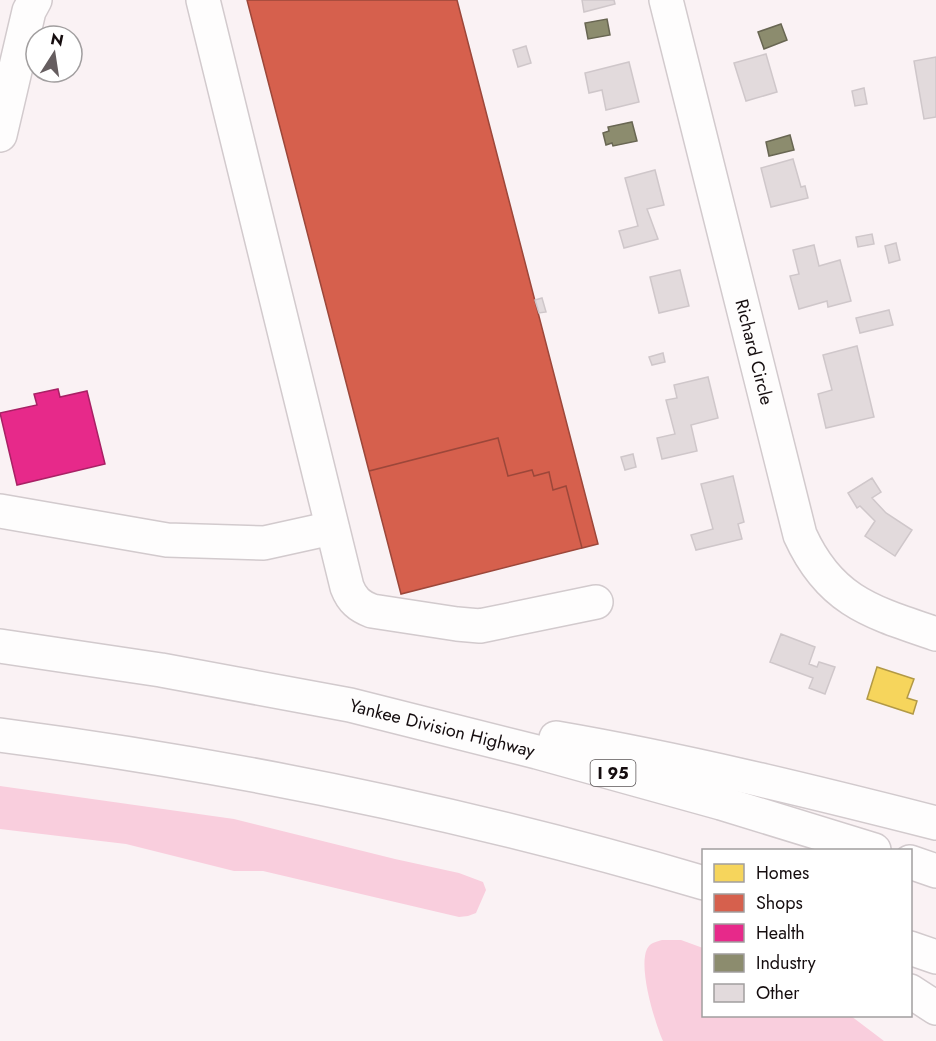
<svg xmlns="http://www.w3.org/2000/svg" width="936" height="1041" viewBox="0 0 936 1041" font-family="Jost,sans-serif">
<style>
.green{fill:#f9cedd}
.homes{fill:#f6d55c;stroke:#b29945;stroke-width:1.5}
.shops{fill:#d6604d;stroke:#9c473a;stroke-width:1.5}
.health{fill:#e7298a;stroke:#a82165;stroke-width:1.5}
.industry{fill:#8c8c6e;stroke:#686652;stroke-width:1.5}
.building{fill:#e2dadc;stroke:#cfc7ca;stroke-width:1.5}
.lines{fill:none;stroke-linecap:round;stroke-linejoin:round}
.minor-casing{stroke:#d2cacd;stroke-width:36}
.highway-casing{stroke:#d2cacd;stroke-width:36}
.minor{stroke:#fefdfd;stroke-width:33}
.highway{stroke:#fefdfd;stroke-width:33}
.labels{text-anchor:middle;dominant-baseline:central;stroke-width:6;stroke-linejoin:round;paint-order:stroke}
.shield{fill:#fff;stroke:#5b5657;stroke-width:1.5}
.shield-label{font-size:16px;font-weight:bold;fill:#150d0f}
.street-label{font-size:18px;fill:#150d0f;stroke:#fff}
</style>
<rect width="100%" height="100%" fill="#faf2f4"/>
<path class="green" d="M0,786l234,33 161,40 64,14 24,9 3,8 -10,23 -8,3 -9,1 -196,-46h-29l-108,-27 -126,-15z
M662,940h19l22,8 1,68h147l33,25h-221c-8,-18 -25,-73 -16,-92 3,-6 8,-7 15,-9z"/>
<path class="homes" d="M877,667l37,12 -7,19 10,3 -4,13 -46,-15z"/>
<path class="shops" d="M247,0h210l141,544 -16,4 -16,-62 -13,4 -4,-18 -15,4 -2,-6 -24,6 -10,-38 -129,33z
M498,438l10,38 24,-6 2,6 15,-4 4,18 13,-4 16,62 -181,46 -32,-123z"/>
<path class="health" d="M58,389l2,8 27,-6 18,73 -88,21 -17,-72 37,-8 -3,-11z"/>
<path class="industry" d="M607,19l3,16 -22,4 -3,-16z
M781,24l6,16 -23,9 -6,-17z
M632,122l5,19 -24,5 -1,-3 -6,2 -3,-12 6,-2 -1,-4z
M790,135l4,15 -25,6 -3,-14z"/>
<path class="building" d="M582,0h32l1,4 -31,8z
M526,46l5,17 -13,4 -5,-17z
M766,54l11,38 -31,9 -12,-38z
M936,57v60l-12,2 -10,-58z
M629,62l10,40 -33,8 -4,-20 -13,3 -4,-20z
M864,88l3,16 -12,2 -3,-15z
M793,159l8,28 4,-1 3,12 -37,9 -10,-39z
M655,170l9,35 -17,4 11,30 -34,9 -5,-17 19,-5 -13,-48z
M872,234l2,10 -16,3 -2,-10z
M896,243l4,17 -11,3 -4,-17z
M814,245l5,21 21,-6 11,41 -23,6 -1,-6 -28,8 -9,-33 9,-2 -6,-24z
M680,270l9,36 -30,7 -9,-36z
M542,298l4,14 -7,1 -4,-13z
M889,310l4,15 -33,8 -4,-15z
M857,346l17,71 -48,11 -8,-34 14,-4 -9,-35z
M663,353l2,9 -13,3 -3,-8z
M708,377l10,41 -27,7 6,26 -35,8 -5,-21 18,-4 -9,-34 11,-2 -3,-13z
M633,454l3,13 -11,3 -4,-13z
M733,476l11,46 -6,2 4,15 -46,11 -5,-15 22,-6 -12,-45z
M872,478l9,14 -9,6 14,15 26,17 -17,26 -30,-20 10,-15 -15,-15 -3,2 -9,-15z
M781,634l34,13 -6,17 8,3 2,-5 16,5 -10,27 -16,-6 4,-10 -43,-16z"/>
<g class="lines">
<defs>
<g id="minor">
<path d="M203,0l144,587c5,13 12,19 25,24l85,13 23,2 116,-24"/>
<path id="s1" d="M666,0l134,535c30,66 71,77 136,99"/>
<path d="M0,135l29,-124 6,-11"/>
<path d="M0,511l167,29 97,3 68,-15"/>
</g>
<g id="highway">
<path id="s2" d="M0,646l161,24 189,35 187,47 184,51 153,47"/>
<path d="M0,735c238,31 473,80 704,148"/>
<path d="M556,738c128,22 254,53 380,85"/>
<path d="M910,862l26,9"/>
<path d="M910,948l26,9"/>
<path d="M910,991l26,17"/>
</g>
</defs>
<use href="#minor" class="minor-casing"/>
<use href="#highway" class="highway-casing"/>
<use href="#minor" class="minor"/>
<use href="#highway" class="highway"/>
</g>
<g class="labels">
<rect class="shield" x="590.5" y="760" width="45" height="26" rx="4.5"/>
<g class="shield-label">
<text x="613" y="773">I 95</text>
</g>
<g class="street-label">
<text stroke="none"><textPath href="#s1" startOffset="363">Richard Circle</textPath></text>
<text stroke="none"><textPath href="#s2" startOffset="450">Yankee Division Highway</textPath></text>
</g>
</g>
<rect x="702" y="849" width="210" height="168" fill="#ffffff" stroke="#a19e9f" stroke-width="1.5"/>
<rect x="714" y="864" width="30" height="18" fill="#f6d55c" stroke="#a19e9f" stroke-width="1.5"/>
<text x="756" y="879" font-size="18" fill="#150d0f">Homes</text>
<rect x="714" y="894" width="30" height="18" fill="#d6604d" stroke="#a19e9f" stroke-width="1.5"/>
<text x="756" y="909" font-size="18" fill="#150d0f">Shops</text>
<rect x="714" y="924" width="30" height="18" fill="#e7298a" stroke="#a19e9f" stroke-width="1.5"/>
<text x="756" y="939" font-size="18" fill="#150d0f">Health</text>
<rect x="714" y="954" width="30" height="18" fill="#8c8c6e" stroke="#a19e9f" stroke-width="1.5"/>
<text x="756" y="969" font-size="18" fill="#150d0f">Industry</text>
<rect x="714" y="984" width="30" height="18" fill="#e2dadc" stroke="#a19e9f" stroke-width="1.5"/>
<text x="756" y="999" font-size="18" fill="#150d0f">Other</text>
<g transform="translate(54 54) rotate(12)"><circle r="28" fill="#ffffff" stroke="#a19e9f" stroke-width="1.5"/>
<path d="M0-4.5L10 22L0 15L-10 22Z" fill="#655d5f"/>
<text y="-9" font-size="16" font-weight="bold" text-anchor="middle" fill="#150d0f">N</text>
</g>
</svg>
